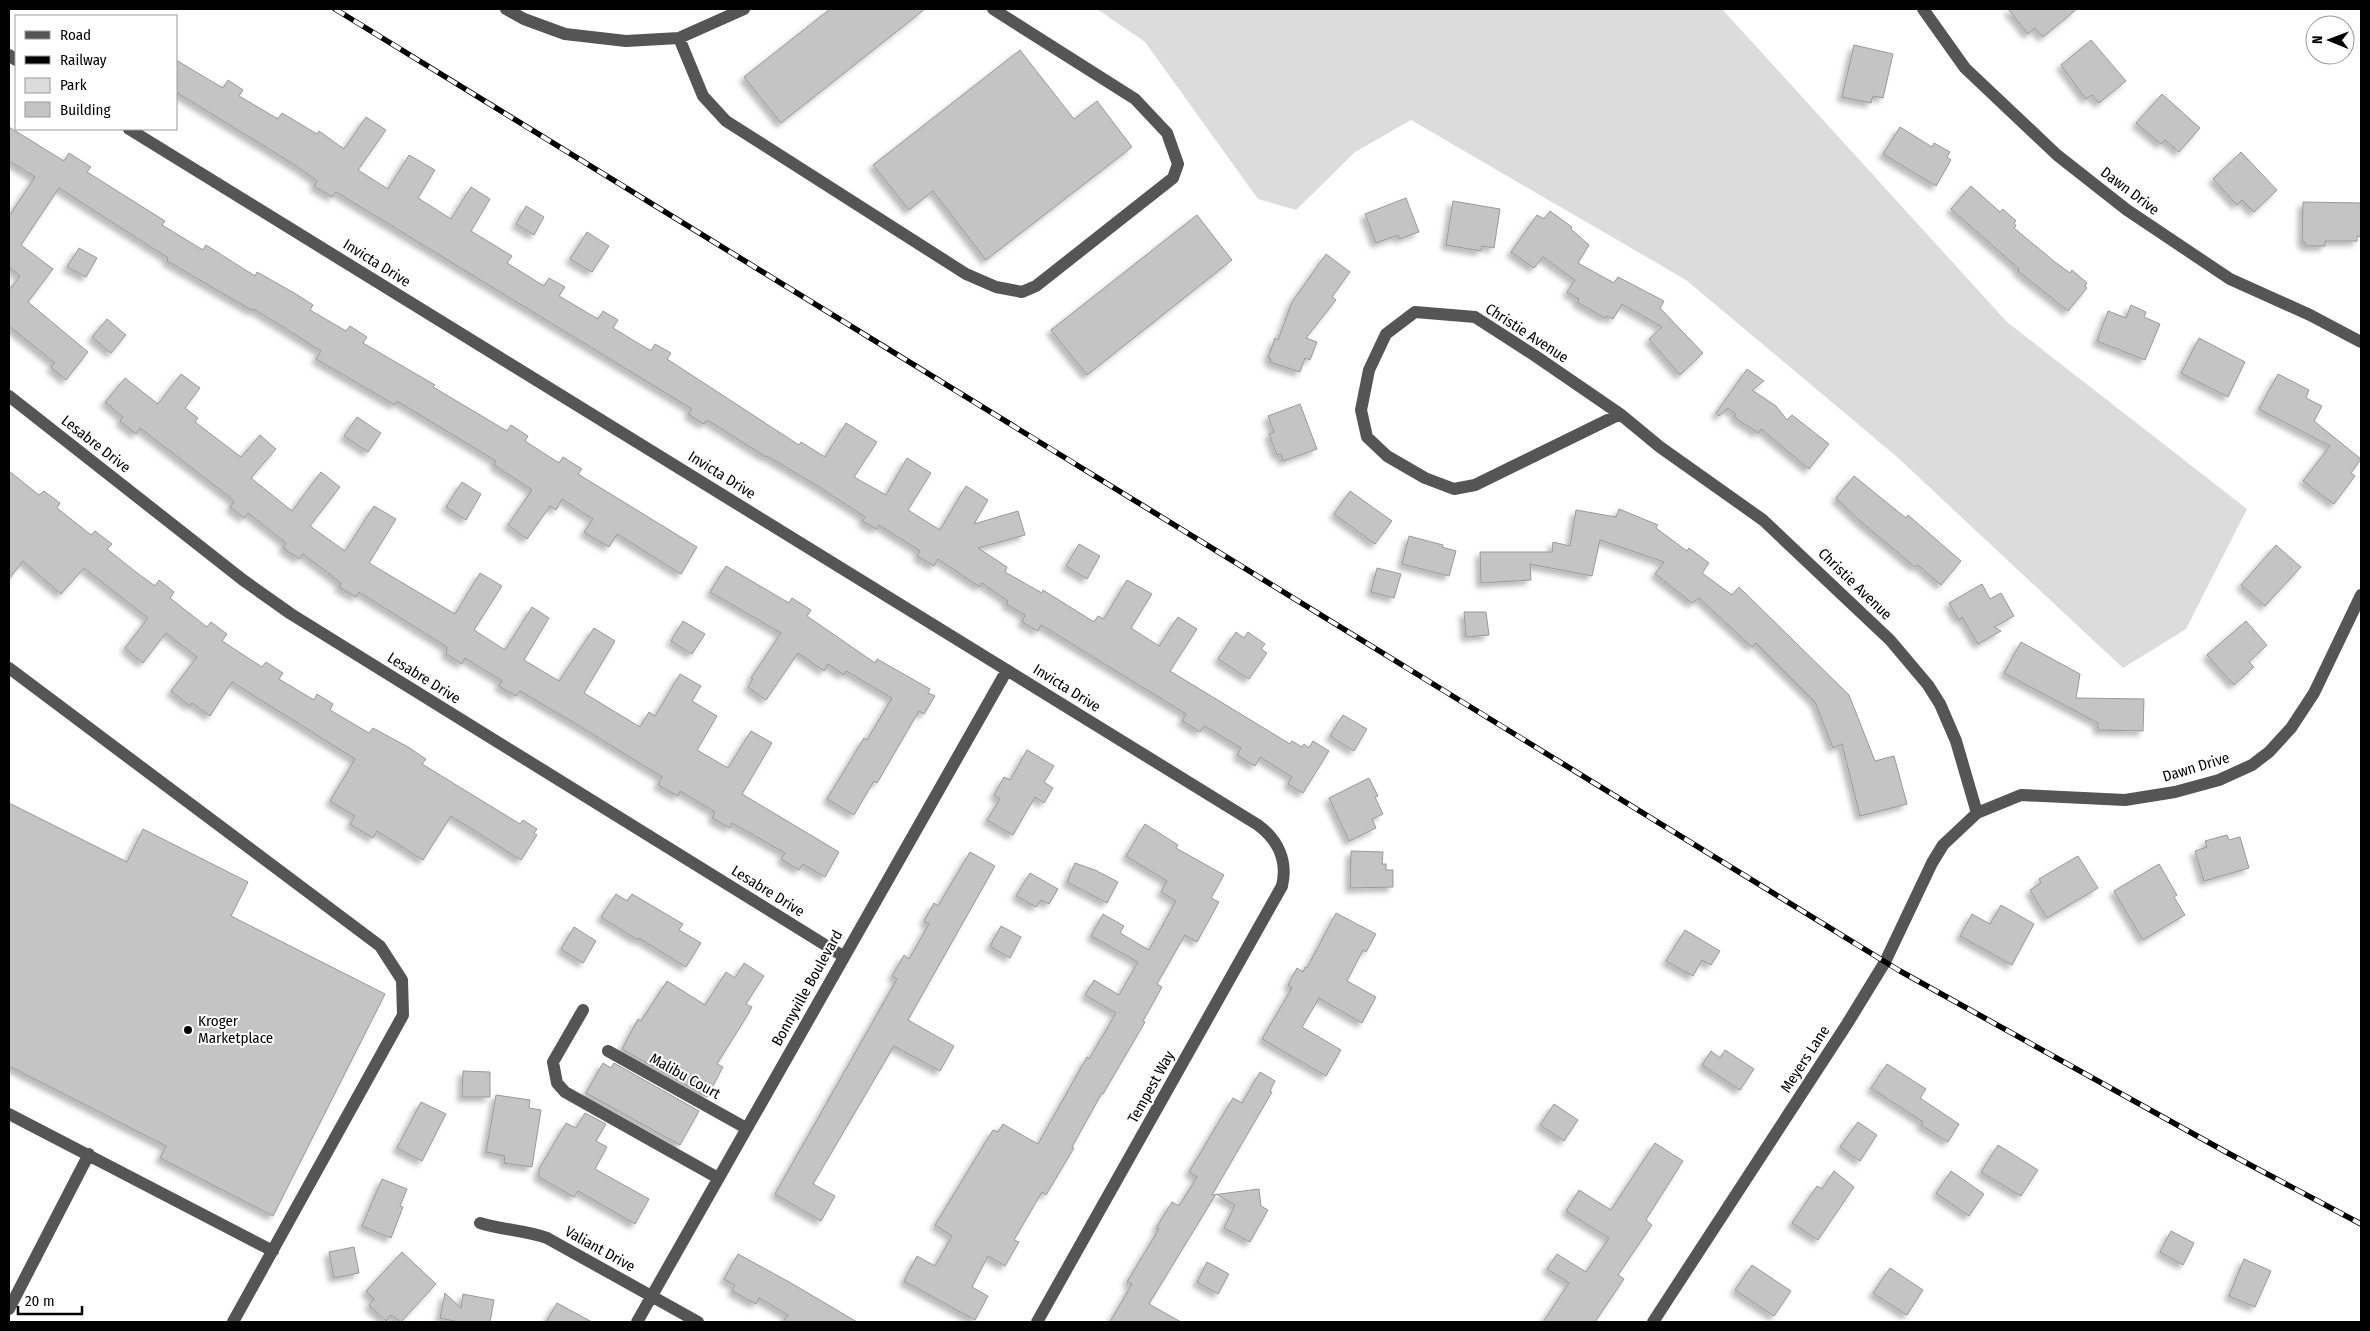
<svg xmlns="http://www.w3.org/2000/svg" width="2370" height="1331" viewBox="0 0 2370 1331" font-family="'Fira Sans Condensed',sans-serif">
<style>
.green{fill:#dcdcdc}
.building{fill:#c4c4c4;stroke:#999;filter:url(#shadow)}
.lines{fill:none;stroke-linecap:round;stroke-linejoin:round}
.minor{stroke:#555;stroke-width:12}
.rail-casing{stroke:#000;stroke-width:5.5}
.rail{stroke:#fff;stroke-width:4;stroke-dasharray:11;stroke-linecap:butt}
.poi-dot{fill:#000;stroke:#fff;stroke-width:2}
.labels{text-anchor:middle;dominant-baseline:central;stroke-width:4;stroke-linejoin:round;paint-order:stroke}
.street-label{font-size:15px;fill:#000;stroke:#fff}
.poi-label{font-size:15px;fill:#000;stroke:#fff;text-anchor:start}
</style>
<defs>
<filter id="shadow"><feDropShadow dx="-4.5" dy="4.5" stdDeviation="2.5" flood-color="#0004"/></filter>
</defs>
<rect width="100%" height="100%" fill="#fff"/>
<path class="green" d="M1097,9h625l285,313 240,187 -61,120 -63,39 -227,-212 -210,-176 -275,-160 -56,32 -59,58 -38,-11 -113,-157z"/>
<path class="building" d="M830,9h95l-144,114 -37,-46z
M2008,9h69l-34,28 -8,-9 -7,6z
M2091,40l35,41 -27,22 -7,-8 -6,4 -25,-34z
M1854,45l39,9 -10,44 -10,-2 -2,7 -29,-6z
M1020,50l54,69 23,-18 35,46 -146,113 -53,-69 -24,19 -36,-45z
M176,60l47,28 5,-8 15,10 -4,6 39,23 4,-6 35,21 2,-3 25,18 22,-32 20,13 -28,40 30,19 21,-34 26,15 -17,28 33,21 20,-32 19,12 -19,32 41,25 -5,7 37,23 5,-8 16,9 -6,9 39,23 5,-8 15,9 -5,8 38,23 4,-7 16,9 -4,6 132,86 2,-3 24,15 21,-34 31,19 -23,35 32,18 21,-37 24,15 -23,37 32,20 26,-44 22,14 -14,24 44,-13 7,24 -47,13 29,19 -2,5 37,21 1,-3 51,32 4,-6 6,3 23,-39 25,14 -21,34 28,18 19,-29 19,12 -27,42 120,73 2,-3 10,6 2,-3 5,4 4,-7 16,10 -26,42 -15,-9 4,-7 -32,-20 -5,9 -18,-11 4,-7 -33,-20 -4,-2 -4,6 -18,-11 4,-7 -145,-89 -3,6 -16,-9 3,-7 -19,-11 2,-3 -26,-18 -2,4 -42,-28 -4,7 -17,-10 3,-5 -41,-26 -3,4 -14,-8 3,-4 -46,-30 -52,-31 -1,1 -57,-36h-3l-2,3 -16,-10 4,-5 -356,-217 -4,5 -18,-11 3,-5 -19,-14 -122,-75z
M2162,94l38,34 -21,24 -14,-12 -4,4 -25,-21z
M9,127l55,34 5,-8 22,14 -4,5 78,49 -3,4 41,25 3,-5 49,31 2,-4 39,22 17,11 -3,5 36,21 4,-5 17,11 -4,6 72,42 -2,2 74,44 4,-6 17,11 -3,5 34,22 4,-6 19,12 -4,5 119,73 -16,27 -64,-40 -8,13 -25,-15 9,-13 -31,-20 -6,11 -6,-4 -23,33 -19,-14 24,-35 -38,-25 2,-4 -99,-60 -2,4 -79,-46 5,-8 -67,-42 -1,2 -86,-50 1,-3 -109,-70 -38,57 32,24 -25,33 60,50 -22,28 -15,-13 4,-4 -46,-37v-36l11,-14 -11,-9v-51l26,-39 -26,-16z
M1900,127l32,20 2,-4 16,9 -3,5 4,3 -15,26 -53,-32z
M2241,152l36,38 -23,22 -12,-12 -5,5 -24,-26z
M1971,186l29,26 3,-3 13,12 -2,2 2,3 -2,2 41,34 15,11 2,-3 15,13 -2,3 2,2 -19,23 -50,-40 1,-2 -68,-60z
M1406,198l13,34 -20,7 -1,-4 -22,8 -11,-29z
M1453,201l47,8 -6,39 -12,-2 -1,5 -35,-6z
M2303,202l58,1v34l-4,-1v5h-32v5h-20v-4h-3z
M526,206l18,11 -10,18 -18,-11z
M1550,211l22,16 -1,2 18,16 -11,18 36,20 4,-6 46,24 -4,7 43,45 -23,22 -31,-36 13,-12 -40,-23 -9,15 -6,-3 -2,2 -28,-16 2,-3 -12,-7 8,-12 -32,-23 -9,11 -23,-16 26,-37 7,4z
M1197,215l35,45 -145,115 -36,-45z
M587,232l22,14 -17,26 -22,-13z
M79,248l18,10 -11,19 -19,-10z
M1326,254l24,18 -18,25 4,3 -30,38 11,4 -7,18 -5,-2 -5,14 -30,-10 1,-3 -3,-1 7,-20 3,2 14,-38z
M2131,305l15,7 -2,5 16,7 -15,36 -48,-19 11,-30 18,7z
M107,319l19,16 -15,18 -19,-16z
M2199,338l46,24 -17,35 -47,-24z
M1747,369l17,12 -12,9 24,16 11,14 5,-5 37,29 -20,25 -48,-40 -3,4 -24,-16 2,-3 -8,-6 -9,8 -3,-3z
M181,374l19,14 -15,20 13,10 -3,4 46,35 19,-22 16,14 -25,29 41,33 29,-39 19,15 -30,39 35,25 29,-45 22,13 -27,44 86,51 25,-41 22,13 -28,44 31,20 27,-43 17,11 -25,42 35,21 35,-53 21,13 -31,52 56,34 9,-15 6,4 25,-42 21,12 -9,15 25,15 -20,34 31,18 23,-37 21,12 -30,51 97,58 -14,25 -22,-13 -4,6 -18,-11 4,-6 -53,-30 -2,5 -18,-10 3,-6 -35,-21 -2,5 -20,-11 4,-8 -76,-47 -66,-39 -4,5 -17,-10 3,-5 -37,-23 -3,6 -16,-10 1,-7 -88,-55 -3,5 -17,-10 2,-4 -38,-29 -4,5 -16,-11 3,-5 -38,-30 -4,5 -14,-11 4,-5 -2,-3 -92,-71 -4,6 -16,-13 3,-4 -18,-15 20,-24 33,26z
M2278,374l31,16 -3,8 16,8 -8,15 47,38 -10,14 4,3 -21,28 -31,-23 27,-35 -71,-37z
M1300,404l17,45 -34,12 -2,-7 -4,1 -8,-21 5,-2 -6,-16z
M357,417l24,16 -13,19 -24,-16z
M9,471l30,24 5,-4 16,12 -3,5 34,27 4,-4 17,13 -5,5 29,23 19,14 4,-6 15,12 -4,6 37,29 4,-5 16,12 -5,7 40,26 4,-5 17,11 -4,6 35,21 3,-6 16,10 -3,6 39,23 4,-5 35,19 18,12 -4,5 98,60 3,-4 14,9 -3,4 3,2 -16,25 -70,-44 -28,44 -46,-29 -4,7 -23,-14 5,-8 -25,-15 25,-42 -123,-77 -22,34 -18,-13 -2,3 -19,-15 26,-34 -31,-24 -23,30 -18,-15 23,-30 -64,-50 -23,26 -38,-33 -14,18z
M1854,476l52,42 2,-3 53,46 -20,24 -23,-20 -3,2 -55,-46 -24,-23z
M462,482l19,12 -15,26 -20,-13z
M1350,491l42,30 -17,23 -41,-30z
M1619,509l39,16 -2,3 31,23 2,-3 20,15 -7,10 30,22 7,-8 110,108 26,66 19,-5 13,48 -47,12 -18,-72 -9,4 -18,-46 -59,-59 -4,4 -53,-49 -7,5 -37,-29 9,-12 -64,-22 -8,36 -62,-12 1,16 -50,3 -1,-31h72l1,-10 17,4 6,-36 40,7z
M1409,536l34,9 -1,2 14,4 -7,25 -47,-12z
M1079,544l21,12 -13,23 -21,-13z
M2276,545l25,22 -36,39 -24,-21z
M726,566l63,37 3,-5 19,12 -4,6 68,47 2,-4 53,30 -2,4 7,3 -11,18 -5,-3 -42,72 -3,-2 -20,34 -27,-16 37,-61 3,2 25,-42 -46,-27 -2,4 -16,-11 -4,7 -26,-18 -32,47 -18,-13 5,-8 -2,-1 30,-45 -71,-41z
M1377,568l24,6 -7,24 -23,-6z
M1982,584l8,15 11,-6 13,23 -20,11 7,4 -23,13 -16,-27 -3,3 -10,-17z
M1464,612h22l3,23 -23,2z
M683,621l22,13 -13,20 -21,-13z
M2246,621l21,24 -18,17 5,5 -20,18 -27,-30z
M1236,632l8,6 4,-6 17,12 -4,5 6,4 -18,26 -31,-20z
M2021,642l59,32 -4,24 68,1 -1,32 -45,-1v-7l-94,-50z
M1343,715l24,14 -13,22 -24,-15z
M1027,750l27,16 -10,16 9,6 -9,15 -9,-6 -22,38 -26,-15 13,-21 -6,-4 10,-18 6,3z
M1369,778l9,18 -3,1 8,17 -11,5 4,9 -27,13 -20,-43z
M9,803l118,59 16,-33 105,53 -17,34 154,78 -112,222 -113,-58 6,-12 -157,-80z
M1145,824l33,21 -2,3 48,27 -13,23 8,4 -22,40 -12,-7 -28,49 5,3 -19,34 2,1 -42,72 -1,-1 -30,54 2,1 -28,47 -4,-3 -28,48 5,2 -14,24 -17,-10 -16,31 16,9 -13,24 -71,-39 13,-25 18,10 17,-30 -17,-11 58,-95 5,2 5,-8 35,20 49,-87 2,2 27,-46 -31,-18 9,-15 25,15 19,-33 -47,-26 12,-22 21,12 -4,7 29,17 27,-49 -15,-9 6,-11 -41,-25z
M2227,835l2,5 11,-3 9,31 -45,13 -9,-30 12,-4 -2,-6z
M1351,851l32,1 -1,12h4v6h7v17l-43,1z
M970,852l25,14 -87,154 46,26 -14,25 -46,-25 -81,138 22,12 -14,25 -46,-27 122,-215 -5,-3 12,-21 5,4 20,-35 -5,-3 10,-18 4,3z
M2078,856l20,32 -51,30 -17,-28 11,-7 -2,-4z
M1075,863l20,7 23,12 -11,21 -40,-21z
M2159,864l18,31 -3,2 11,18 -42,25 -29,-49z
M1030,873l28,16 -9,15 -8,-4 -5,7 -20,-11z
M616,894l11,7 5,-7 51,30 -4,6 22,13 -15,24 -47,-29 -1,2 -37,-23z
M2001,905l33,19 -22,41 -52,-29 12,-22 18,10z
M1336,913l40,21 -10,18 -3,-2 -16,31 29,16 -14,26 -43,-25 -17,29 39,23 -15,26 -64,-37 30,-51 -4,-3 9,-17 6,4 2,-5 2,1z
M1001,926l20,11 -11,21 -20,-12z
M574,927l22,14 -13,22 -22,-14z
M1685,930l35,21 -9,14 -9,-5 -9,16 -27,-15z
M744,963l20,13 -18,28 6,3 -5,9 -30,48 6,3 -16,30 -85,-48 16,-30 3,2 26,-40 38,24 21,-33 9,6z
M1725,1050l29,19 -14,21 -38,-25 9,-14 9,7z
M603,1063l8,5 3,-5 85,48 -19,34 -94,-52z
M1887,1064l39,25 -6,9 39,26 -11,18 -27,-17 2,-3 -52,-34z
M463,1071l27,1v25h-28z
M1260,1072l15,9 -5,10 2,1 -60,103 47,-6 2,17 7,4 -18,32 -26,-14 11,-23 -19,-11 -67,110 32,18h-71l22,-38 -5,-2 32,-53 -3,-1 16,-26 7,4 18,-29 -8,-5 44,-74 9,5z
M496,1095l34,5 -1,8 12,2 -9,57 -28,-4 1,-7 -19,-4z
M421,1102l25,12 -24,47 -25,-13z
M1554,1104l24,16 -14,21 -24,-16z
M585,1113l21,11 -10,17 11,6 -12,22 54,30 -14,25 -57,-33 -4,6 -35,-20v-8l27,-46 10,5z
M1858,1122l19,13 -17,26 -20,-14z
M1655,1143l28,18 -36,57 -1,2 6,5 -34,50 6,4 -29,43h-52l26,-39 -22,-14 10,-15 29,18 23,-34 -43,-27 13,-21 32,20z
M1998,1145l40,25 -17,26 -40,-24z
M1834,1171l20,16 -36,53 -26,-17 25,-37 5,3z
M1951,1171l33,23 -15,22 -33,-23z
M382,1179l25,10 -7,17 3,1 -12,31 -29,-12z
M2171,1231l23,12 -11,22 -23,-13z
M354,1247l5,26 -25,5 -5,-26z
M402,1252l34,32 -35,38 -10,-7 -5,6 -17,-16 5,-6 -8,-8z
M738,1254l53,29 66,39h-74l5,-7 -29,-17 -3,6 -24,-13 3,-6 -11,-6z
M2244,1259l27,12 -16,36 -26,-11z
M1207,1262l22,12 -11,20 -21,-12z
M1752,1265l39,26 -17,25 -39,-26z
M1890,1268l33,22 -16,25 -34,-22z
M445,1293l16,15 2,-14 31,6 -4,22h-31l-19,-4z
M557,1303l35,19h-46z"/>
<g class="lines">
<path class="minor" d="M506,9l18,10 41,15 61,7 53,-3 65,-29
M1923,9l42,59 92,87 70,55 103,69 80,36 51,27
M679,38l24,58 23,25 240,153 30,13 26,5 14,-6 137,-108 5,-14 -11,-31 -32,-34 -142,-90
M9,55l7,5
M129,129l1129,696c20,15 30,36 24,61l-245,436
M9,396l234,184 48,34 552,342
M1620,414l-145,71 -21,4 -29,-11 -38,-22 -20,-19 -6,-27 8,-40 17,-36 29,-22 60,5 59,38 86,59 40,33 103,73 127,120 38,45 12,19 16,37 21,72
M9,668l371,278 22,34 1,35 -170,307
M583,1010l-30,52 4,21 8,9 153,86
M608,1051l138,77
M9,1114l264,137
M480,1223c22,7 45,7 67,15l151,84
M9,1309l80,-155
M637,1322l370,-652
M1653,1322l194,-298 38,-62 47,-99 11,-18 34,-32 44,-18 104,5 50,-8 44,-12 33,-15 17,-13 22,-24 23,-35 47,-98"/>
<defs>
<path id="rail" d="M335,9l1565,962 326,181 135,72"/>
</defs>
<use href="#rail" class="rail-casing"/>
<use href="#rail" class="rail"/>
</g>
<circle class="poi-dot" cx="188" cy="1030" r="5"/>
<g class="labels">
<g class="street-label">
<text transform="translate(2130 191) rotate(37)">Dawn Drive</text>
<text transform="translate(377 263) rotate(32)">Invicta Drive</text>
<text transform="translate(1527 333) rotate(33)">Christie Avenue</text>
<text transform="translate(96 444) rotate(38)">Lesabre Drive</text>
<text transform="translate(722 475) rotate(32)">Invicta Drive</text>
<text transform="translate(1855 584) rotate(44)">Christie Avenue</text>
<text transform="translate(424 678) rotate(32)">Lesabre Drive</text>
<text transform="translate(1067 688) rotate(32)">Invicta Drive</text>
<text transform="translate(2196 767) rotate(-17)">Dawn Drive</text>
<text transform="translate(768 891) rotate(32)">Lesabre Drive</text>
<text transform="translate(807 988) rotate(-61)">Bonnyville Boulevard</text>
<text transform="translate(1805 1059) rotate(-57)">Meyers Lane</text>
<text transform="translate(685 1076) rotate(29)">Malibu Court</text>
<text transform="translate(1151 1087) rotate(-61)">Tempest Way</text>
<text transform="translate(600 1249) rotate(29)">Valiant Drive</text>
</g>
<g class="poi-label">
<text x="198" y="1021">Kroger<tspan x="198" dy="17">Marketplace</tspan></text>
</g>
</g>
<rect width="2370" height="1331" fill="none" stroke="#000000" stroke-width="20"/>
<rect x="15" y="15" width="162" height="115" fill="#ffffff" stroke="#999999"/>
<rect x="25" y="31" width="25" height="8" fill="#555555" stroke="#999999"/>
<text x="60" y="40" font-size="15" fill="#000000">Road</text>
<rect x="25" y="56" width="25" height="8" fill="#000000" stroke="#999999"/>
<text x="60" y="65" font-size="15" fill="#000000">Railway</text>
<rect x="25" y="78" width="25" height="15" fill="#dcdcdc" stroke="#999999"/>
<text x="60" y="90" font-size="15" fill="#000000">Park</text>
<rect x="25" y="102" width="25" height="15" fill="#c4c4c4" stroke="#999999"/>
<text x="60" y="115" font-size="15" fill="#000000">Building</text>
<g transform="translate(2330 40) rotate(271)"><circle r="24" fill="#ffffff" stroke="#999999"/>
<path d="M0-4L9 19L0 12L-9 19Z" fill="#000000"/>
<text y="-8" font-size="14" font-weight="bold" text-anchor="middle" fill="#000000">N</text>
</g>
<path d="M18 1306v8h64v-8" fill="none" stroke="#000000" stroke-width="2.5"/>
<text x="25" y="1306" font-size="15" fill="#000000" stroke="#ffffff" stroke-width="4" paint-order="stroke">20 m</text>
</svg>
